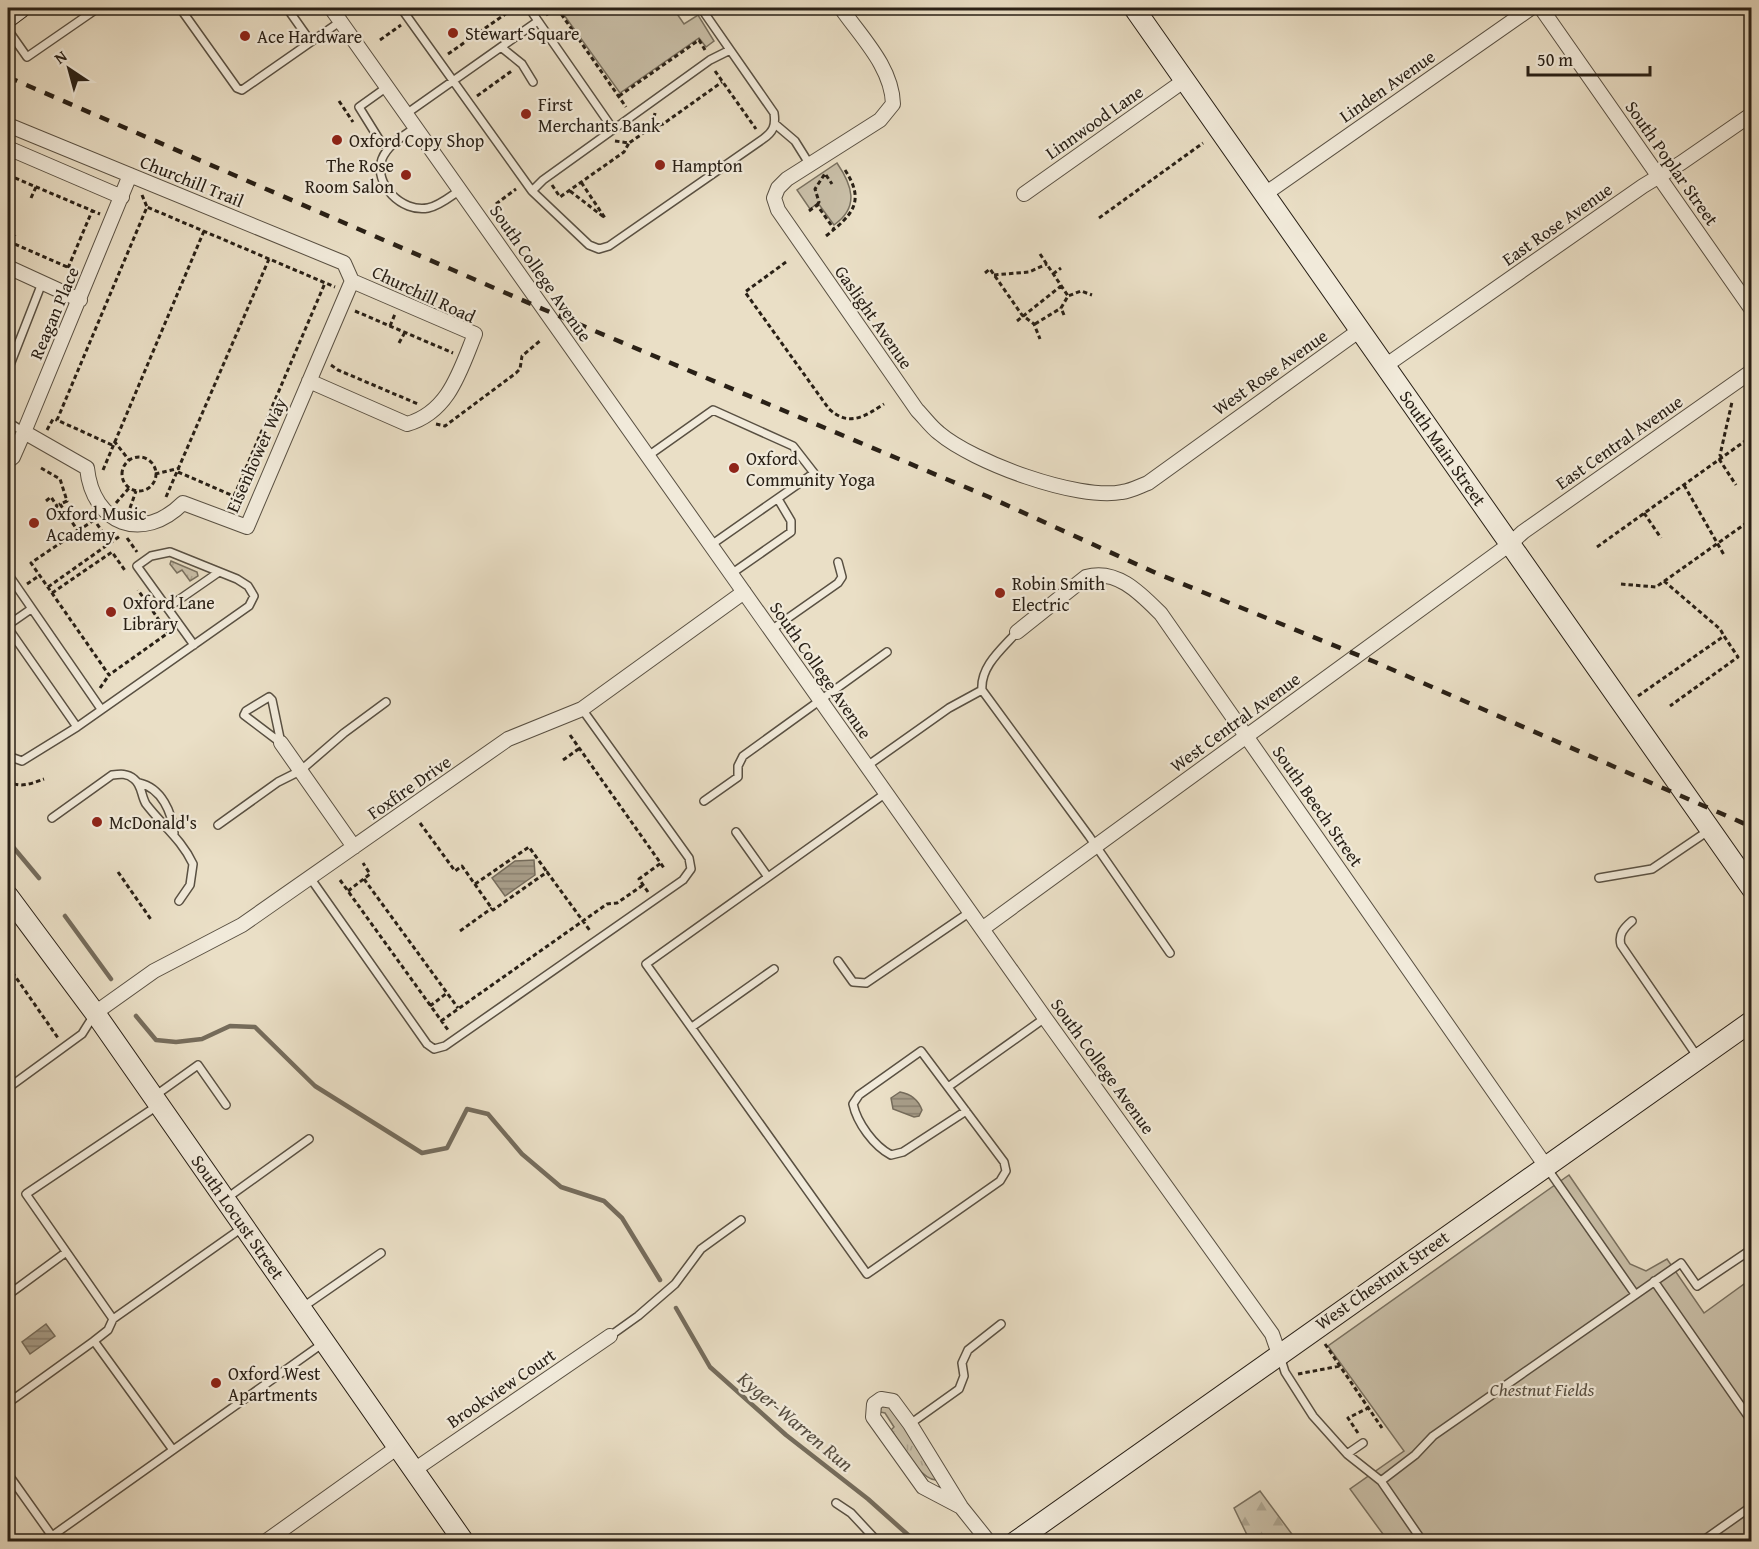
<svg xmlns="http://www.w3.org/2000/svg" width="1759" height="1549" viewBox="0 0 1759 1549" font-family="'Gentium Book Plus',serif">
<style>
.grass{fill:url(#grass-tufts);stroke:#79705f;stroke-width:1.5}
.forest{fill:url(#forest-firs);stroke:#79705f;stroke-width:1.5}
.green{fill:#c9bfa8;stroke:#79705f;stroke-width:1.5}
.water{fill:url(#water-rules);stroke:#756c5c;stroke-width:1.5}
.lines{fill:none;stroke-linecap:round;stroke-linejoin:round}
.stream{stroke:#756c5c;stroke-width:4.5}
.lane-casing{stroke:#595042;stroke-width:10}
.street-casing{stroke:#595042;stroke-width:16}
.secondary-casing{stroke:#292016;stroke-width:22}
.path{stroke:#292016;stroke-width:3;stroke-dasharray:4.5 3;stroke-linecap:butt}
.lane{stroke:#f1eada;stroke-width:7}
.street{stroke:#f1eada;stroke-width:14}
.secondary{stroke:#f1eada;stroke-width:20}
.rail{stroke:#292016;stroke-width:4.5;stroke-dasharray:10 10;stroke-linecap:butt}
.poi-dot{fill:#8f2418;stroke:#f1eada;stroke-width:2}
.labels{text-anchor:middle;dominant-baseline:central;stroke-width:4.5;stroke-linejoin:round;paint-order:stroke}
.poi-label{font-size:18px;fill:#292016;stroke:#f1eada;text-anchor:start}
.street-label{font-size:18px;fill:#292016;stroke:#f1eada}
.park-label{font-size:18px;font-style:italic;fill:#595042;stroke:#f1eada}
.water-label{font-size:20px;font-style:italic;fill:#554c3f;stroke:#f1eada}
</style>
<defs>
<pattern id="grass-tufts" width="24" height="20" patternUnits="userSpaceOnUse" patternTransform="scale(1.5)"><rect width="24" height="20" fill="#c9bfa8"/><path d="M3 7l-1-3M5 7V3M7 7l1-3M15 17l-1-3M17 17v-4M19 17l1-3" fill="none" stroke="#ada490"/></pattern>
<pattern id="forest-firs" width="22" height="20" patternUnits="userSpaceOnUse" patternTransform="scale(1.5)"><rect width="22" height="20" fill="#c9bfa8"/><path d="M5 1l3.5 6h-7zM16 11l3.5 6h-7z" fill="#ada490"/></pattern>
<pattern id="water-rules" width="6" height="5" patternUnits="userSpaceOnUse" patternTransform="scale(1.5)"><rect width="6" height="5" fill="#a89e8a"/><path d="M0 2.5h6" fill="none" stroke="#898070"/></pattern>
</defs>
<rect width="100%" height="100%" fill="#eadfc6"/>
<filter id="stains"><feTurbulence type="fractalNoise" baseFrequency=".00333" numOctaves="4"/><feColorMatrix values="0 0 0 0 .2 0 0 0 0 .09 0 0 0 0 .02 0 0 0 .5 -.17"/></filter>
<radialGradient id="worn" r=".72"><stop offset=".6" stop-color="#630" stop-opacity="0"/><stop offset="1" stop-color="#630" stop-opacity=".3"/></radialGradient>
<path class="grass" d="M171,561l26,11 1,4 -8,5 -8,-11 -5,3 -7,-9z
M882,1405l8,2 7,9 40,62 -1,2c-16,0 -36,-38 -45,-50l3,-3 -9,-14 -5,-1z"/>
<path class="forest" d="M1260,1491l37,50h-47l-16,-33z"/>
<path class="green" d="M559,8h114l11,16 14,-9 16,26 -8,6 -7,-9 -79,55z
M837,163c15,22 23,44 -3,62l-16,-22 -8,6 -13,-19z
M1569,1175l61,89 16,7 21,-12 37,54 47,-34v262h-363l-38,-52 54,-38 -76,-105z"/>
<path class="water" d="M534,860l1,15 -30,21 -13,-18 23,-17z
M900,1092c11,2 18,7 22,18l-3,6 -5,1 -21,-8 -2,-11z
M46,1324l9,12 -25,18 -8,-12z"/>
<g class="lines">
<path class="stream" d="M8,841l31,37
M65,916l46,63
M136,1016l20,24 20,2 26,-3 28,-13 25,1 60,59 107,67 25,-5 20,-39 21,5 34,40 39,33 43,14 18,17 38,62
M676,1308l34,59 76,68 82,64 48,43"/>
<defs>
<path id="lane" d="M180,8l57,80 5,2 99,-69
M287,8l24,34
M401,8l131,183 57,54 10,4 10,-3 154,-107c10,-7 13,-13 11,-26l-73,-105
M529,8l84,121
M8,30l19,27 71,-49
M501,47l21,17 11,18
M387,87l-28,20 23,37 8,2
M406,114l132,-93
M775,124l20,17 15,24
M416,127c-12,9 -28,17 -34,32 -9,25 20,54 46,49 11,-2 23,-12 32,-18
M532,191l11,-11 167,-120 20,-10
M8,370l34,-87
M8,422l16,10
M648,456l65,-46 80,36 21,27 -103,72
M8,574l93,135
M731,574l60,-42v-11l-13,-22
M167,608l52,-36
M8,625l23,-16
M8,628l69,99
M771,630l67,-47 4,-6 -4,-15
M1017,632c-14,16 -37,34 -35,58l107,146 81,117
M269,697l3,3 9,43 -37,-28 2,-4z
M8,756l14,5 55,-34 172,-121 5,-10 -6,-10 -11,-7 -67,-27 -19,4 -14,10 57,79
M867,766l82,-58 33,-18
M139,783c23,5 33,30 35,50
M886,793l-240,171 221,310 133,-93 6,-10 -2,-9 -83,-111 -62,44 -6,9c4,19 21,42 38,51l12,-3 63,-41
M704,801l34,-24v-11l5,-10 144,-104
M52,818l60,-43c8,-1 15,-2 22,4 8,6 7,17 12,25 16,21 36,36 47,60l-3,21 -11,16
M218,825l60,-43 22,-11 44,-38 42,-31
M736,832l32,45
M1599,878l53,-9 56,-38
M311,879l116,165 7,5 11,-3 238,-166 8,-11 -2,-11 -107,-149
M1632,921c-8,7 -14,13 -11,24l76,111
M838,961l15,21 13,1 104,-71
M692,1027l82,-58
M948,1087l97,-69
M8,1088l74,-54 12,-19
M156,1095l42,-30 28,40
M1547,1168l88,126
M227,1198l82,-59
M242,1228l-129,91 -5,11 -14,11 79,109 149,-106
M1654,1281l98,141
M8,1295l57,-42
M303,1307l78,-54
M113,1319l-87,-125 131,-88
M610,1336l28,-20 37,-32 26,-35 40,-29
M1280,1356l5,16 28,44 34,38 34,27 42,61
M8,1403l86,-62
M910,1424l49,-35 5,-13 -2,-13 6,-13 33,-26
M1347,1454l16,-11
M8,1474l44,62 121,-86
M1381,1481l34,-26 18,-19 248,-173 16,23 55,-37
M836,1503l15,10 27,29
M1701,1542l51,-36"/>
<path id="street" d="M331,8l714,1010 227,316 7,20
M841,8c20,29 51,59 52,96l-13,16 -93,59 -9,9 -4,10 4,12 139,200c7,7 14,17 22,23 34,29 139,68 183,59 9,-1 18,-6 26,-9l212,-153
M1541,8l211,302
M8,125l336,138 8,18
M8,148l114,49
M1024,194l161,-114
M1265,194l266,-186
M8,267l72,33
M1385,366l258,-180 38,-23 71,-49
M309,381l98,43c42,-12 53,-53 68,-90l-123,-53
M24,432l63,36c6,57 56,75 96,35l64,24 105,-246
M8,461l5,-4 11,-25 106,-257
M1017,632l69,-55c31,-9 55,17 75,37l384,551
M281,743l73,104
M982,929l528,-385 13,-12 229,-161
M95,1013l59,-42 88,-46 266,-186 74,-30 162,-117
M414,1470l196,-134
M961,1507l-38,-20 -50,-70 1,-13 7,-5 12,2 17,23 51,83 28,35
M265,1542l133,-95"/>
<path id="secondary" d="M1134,8l618,881
M8,17l12,-9
M8,896l87,117 369,529
M1015,1542l737,-521"/>
</defs>
<use href="#lane" class="lane-casing"/>
<use href="#street" class="street-casing"/>
<use href="#secondary" class="secondary-casing"/>
<path class="path" d="M557,8l69,99
M546,15l11,-7
M380,40l21,-15
M448,54l66,-46
M715,71l41,58
M477,96l36,-26
M619,96l80,-56 6,10
M339,101l14,21
M652,127l11,-3 59,-42
M615,141l14,2 23,-16 3,-14
M362,172l8,-5
M8,175l92,39
M826,175l6,9
M552,185l8,12 64,-45 5,-9
M570,191l35,27 -24,-36
M142,195l5,12
M31,198l5,-11
M496,204l20,-15
M817,205l2,-3 -4,-13 11,-17
M809,211l8,-6 17,24
M1099,218l104,-75
M826,236c26,-21 40,-34 19,-66
M8,241l66,29
M11,242l4,-7
M1040,254l28,42
M786,262l-41,30 84,117c20,18 35,8 55,-5
M68,268l24,-57
M985,273l5,-4 32,46 12,9 6,15
M1053,274l8,-6
M994,275l35,-3 18,-8
M355,311l98,42
M1064,315l-3,-7 7,-12 13,-5 11,4
M1017,321l44,-35
M1035,324l26,-16
M390,326l5,-12
M399,343l6,-11
M331,365l7,5 80,34
M436,424l9,2 71,-53 4,-4 2,-13 19,-16
M47,430l6,-11 4,1
M114,441l15,19
M112,445l-55,-25 90,-213 188,80
M122 474a17 17 0 1 1 34 0a17 17 0 1 1-34 0Z
M1722,458l-2,-3 12,-53
M1719,459l17,26
M41,468l19,11 7,22 -7,3 18,27
M103,470l101,-239
M178,472l65,28
M155,474l25,-6
M1684,485l40,70
M234,496l91,-213
M166,497l103,-238
M46,501l5,-4 6,9 -4,6
M116,503l13,-15
M130,508l6,-17
M1644,513l17,25
M94,520l-63,43 78,112 59,-42 -30,-43
M97,524l13,19
M127,538l10,14
M1597,547l155,-111
M1664,581l56,48 4,7
M27,584l13,-9
M1621,584l35,3 96,-68
M48,587l72,-51
M52,593l60,-41 14,20
M8,600l3,5 -2,4
M100,688l9,-13
M1638,696l86,-60 14,21 -68,49
M570,735l94,133
M563,760l17,-12
M8,779c9,11 25,4 36,0
M420,823l35,48 7,-5 31,44 54,-38 44,60
M118,872l34,49
M364,879l94,129
M340,880l108,150
M475,884l54,-37 18,25
M348,891l22,-17 -7,-11
M648,892l-9,-13 22,-16
M460,931l32,-23
M8,966l50,72
M430,1006l17,-13
M441,1021l166,-117 10,-1 26,-18
M1325,1344l57,84
M1298,1374l42,-8
M1358,1433l-10,-15 20,-10"/>
<use href="#lane" class="lane"/>
<use href="#street" class="street"/>
<use href="#secondary" class="secondary"/>
<path class="rail" d="M8,77l537,233 444,187 169,77 217,88 377,165"/>
</g>
<g class="poi-dot">
<circle cx="453" cy="33" r="6"/>
<circle cx="245" cy="36" r="6"/>
<circle cx="526" cy="114" r="6"/>
<circle cx="337" cy="140" r="6"/>
<circle cx="660" cy="165" r="6"/>
<circle cx="406" cy="175" r="6"/>
<circle cx="734" cy="468" r="6"/>
<circle cx="34" cy="523" r="6"/>
<circle cx="1000" cy="593" r="6"/>
<circle cx="111" cy="612" r="6"/>
<circle cx="97" cy="822" r="6"/>
<circle cx="216" cy="1383" r="6"/>
</g>
<g class="labels">
<g class="poi-label">
<text x="465" y="33">Stewart Square</text>
<text x="257" y="36">Ace Hardware</text>
<text x="538" y="104">First<tspan x="538" dy="21">Merchants Bank</tspan></text>
<text x="349" y="140">Oxford Copy Shop</text>
<text x="394" y="165" text-anchor="end">The Rose<tspan x="394" dy="21">Room Salon</tspan></text>
<text x="672" y="165">Hampton</text>
<text x="746" y="458">Oxford<tspan x="746" dy="21">Community Yoga</tspan></text>
<text x="46" y="513">Oxford Music<tspan x="46" dy="21">Academy</tspan></text>
<text x="1012" y="583">Robin Smith<tspan x="1012" dy="21">Electric</tspan></text>
<text x="123" y="602">Oxford Lane<tspan x="123" dy="21">Library</tspan></text>
<text x="109" y="822">McDonald's</text>
<text x="228" y="1373">Oxford West<tspan x="228" dy="21">Apartments</tspan></text>
</g>
<g class="street-label">
<text transform="translate(1387 86) rotate(-35)">Linden Avenue</text>
<text transform="translate(1094 122) rotate(-35)">Linnwood Lane</text>
<text transform="translate(1672 163) rotate(55)">South Poplar Street</text>
<text transform="translate(192 181) rotate(22)">Churchill Trail</text>
<text transform="translate(1557 224) rotate(-35)">East Rose Avenue</text>
<text transform="translate(541 273) rotate(55)">South College Avenue</text>
<text transform="translate(424 294) rotate(25)">Churchill Road</text>
<text transform="translate(54 313) rotate(-67)">Reagan Place</text>
<text transform="translate(874 317) rotate(55)">Gaslight Avenue</text>
<text transform="translate(1270 372) rotate(-35)">West Rose Avenue</text>
<text transform="translate(1619 442) rotate(-35)">East Central Avenue</text>
<text transform="translate(1443 448) rotate(55)">South Main Street</text>
<text transform="translate(256 455) rotate(-66)">Eisenhower Way</text>
<text transform="translate(821 670) rotate(55)">South College Avenue</text>
<text transform="translate(1235 722) rotate(-36)">West Central Avenue</text>
<text transform="translate(409 787) rotate(-35)">Foxfire Drive</text>
<text transform="translate(1318 806) rotate(55)">South Beech Street</text>
<text transform="translate(1103 1066) rotate(54)">South College Avenue</text>
<text transform="translate(238 1217) rotate(55)">South Locust Street</text>
<text transform="translate(1382 1280) rotate(-35)">West Chestnut Street</text>
<text transform="translate(501 1388) rotate(-34)">Brookview Court</text>
</g>
<g class="park-label">
<text x="1542" y="1389">Chestnut Fields</text>
</g>
<g class="water-label">
<text transform="translate(796 1421) rotate(40)">Kyger-Warren Run</text>
</g>
</g>
<rect width="1759" height="1549" fill="none" stroke="#eadfc6" stroke-width="30"/>
<rect x="9" y="9" width="1741" height="1531" fill="none" stroke="#292016" stroke-width="3"/>
<rect x="15" y="15" width="1729" height="1519" fill="none" stroke="#292016" stroke-width="1.5"/>
<g transform="translate(69 69) rotate(324)" stroke="#f1eada" stroke-width="4.5" paint-order="stroke">
<path d="M0-4.5L10 22L0 15L-10 22Z" fill="#292016"/>
<text y="-9" font-size="16" font-weight="bold" text-anchor="middle" fill="#292016">N</text>
</g>
<path d="M1528 66v9h122v-9" fill="none" stroke="#292016" stroke-width="3"/>
<text x="1537" y="66" font-size="18" fill="#292016" stroke="#f1eada" stroke-width="4.5" paint-order="stroke">50 m</text>
<rect width="100%" height="100%" filter="url(#stains)"/>
<rect width="100%" height="100%" fill="url(#worn)"/>
</svg>
